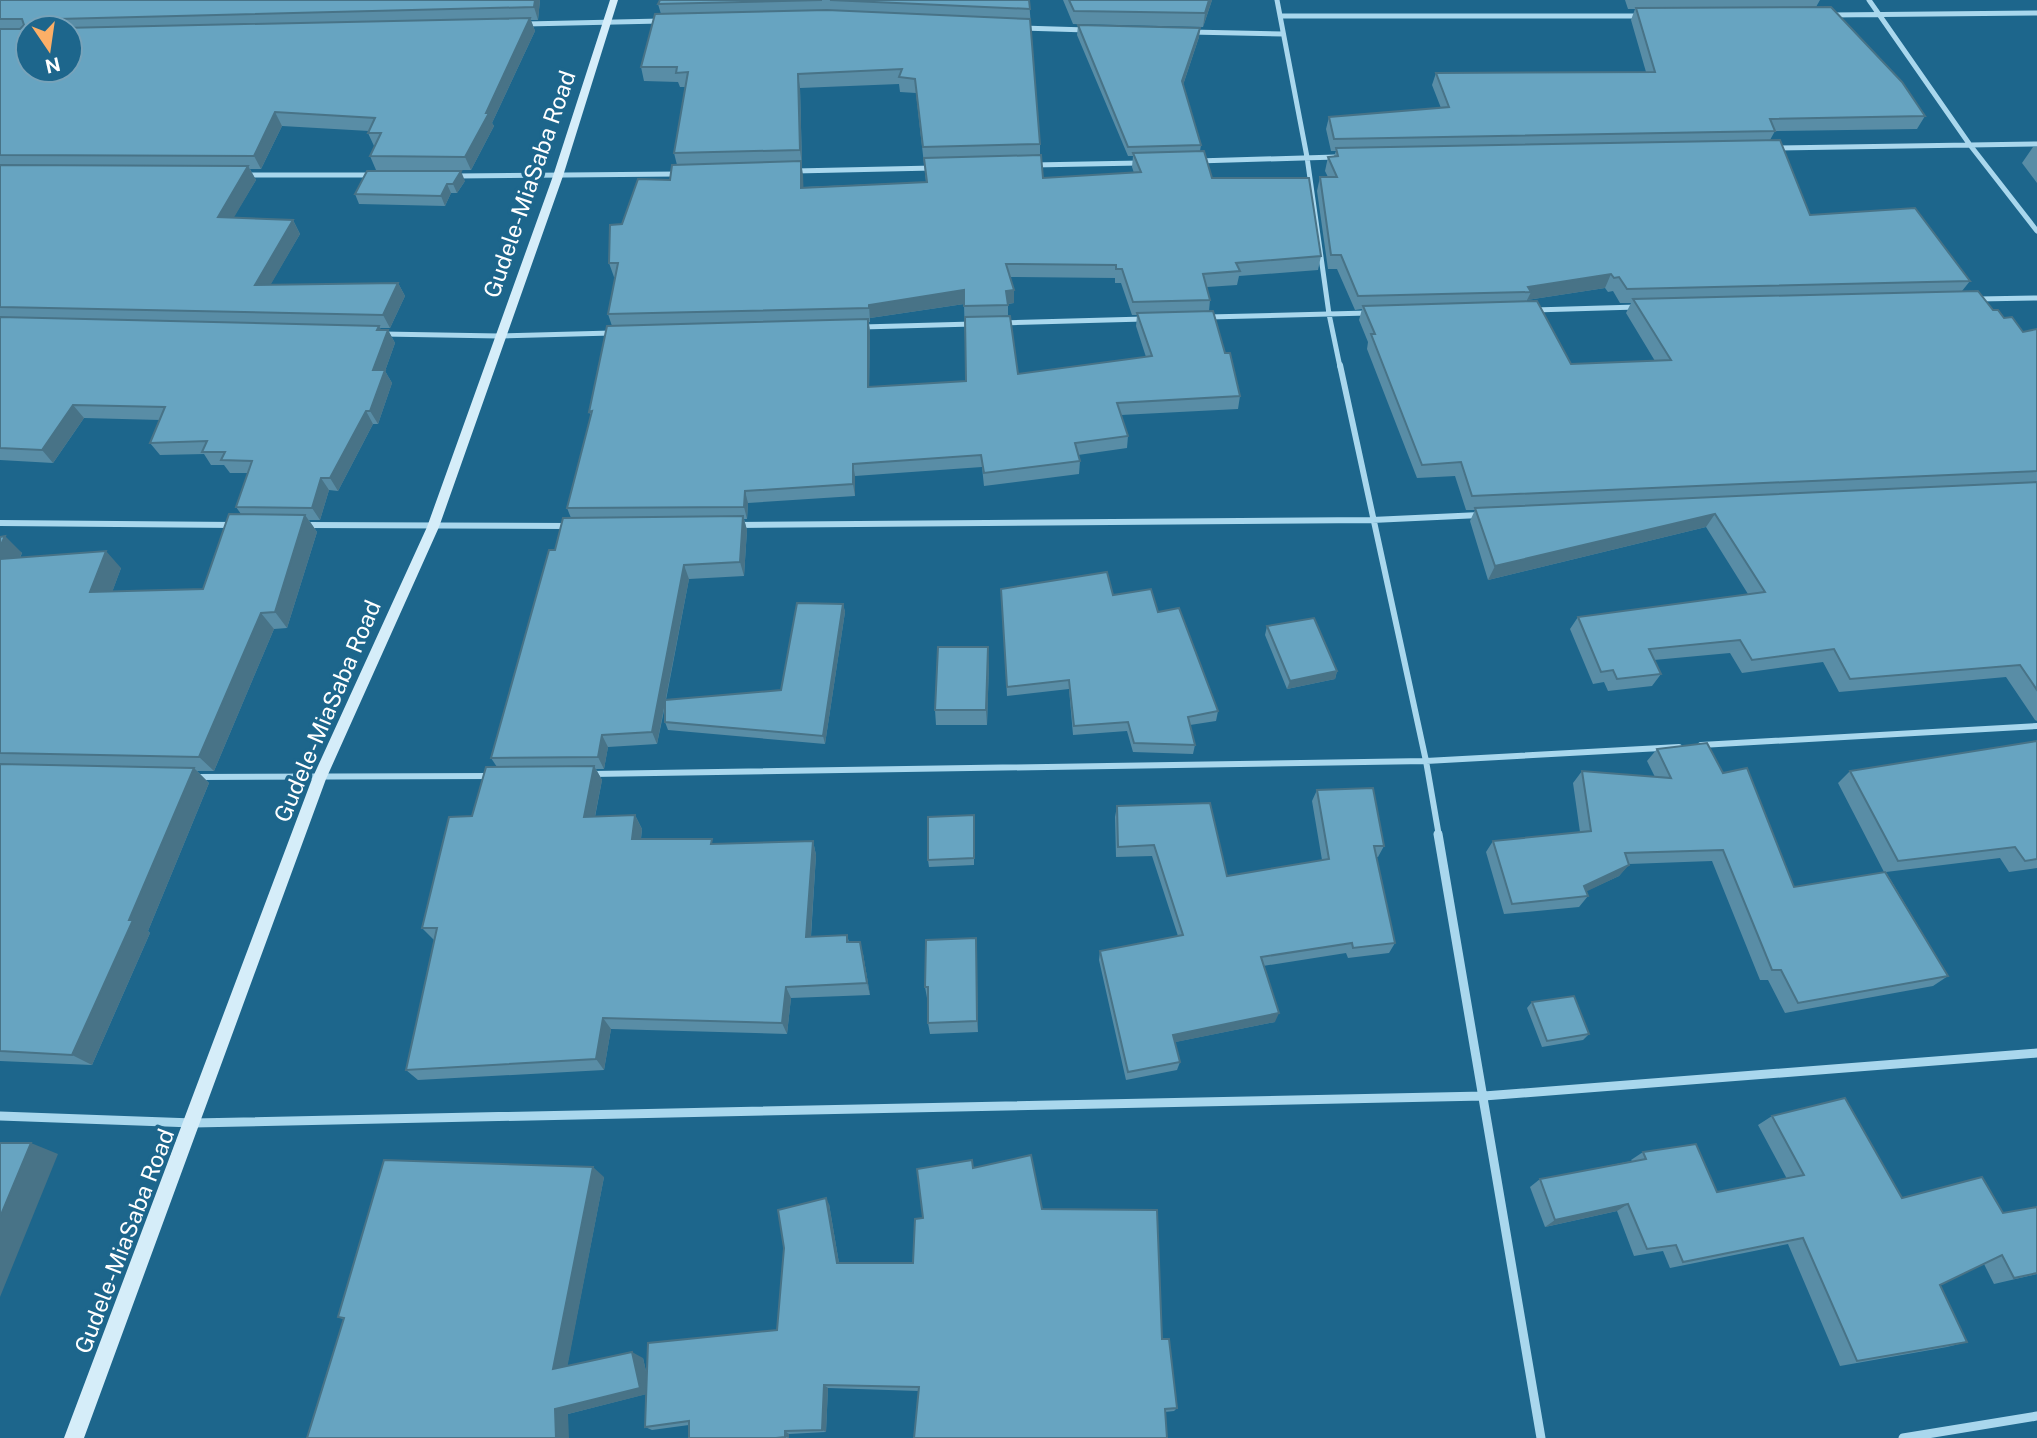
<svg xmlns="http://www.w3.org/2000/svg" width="2037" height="1438" viewBox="0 0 2037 1438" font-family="'Public Sans',sans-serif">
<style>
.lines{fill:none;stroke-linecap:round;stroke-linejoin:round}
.minor-far2{stroke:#a9d7ed;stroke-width:5}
.minor-far1{stroke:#a9d7ed;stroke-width:6}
.minor{stroke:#a9d7ed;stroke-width:9}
.secondary{fill:#d5edf9;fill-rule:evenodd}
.wall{fill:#598da6;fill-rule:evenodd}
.shaded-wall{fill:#487387}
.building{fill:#67a4c1;stroke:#487387;stroke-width:2;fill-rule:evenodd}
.labels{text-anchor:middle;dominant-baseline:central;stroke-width:7;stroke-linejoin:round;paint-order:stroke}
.street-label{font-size:23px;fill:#fff;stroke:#1d668c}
</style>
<rect width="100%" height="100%" fill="#1d668c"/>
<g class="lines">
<path class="minor-far2" d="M1277,0l30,157 22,157 11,53
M1869,0l101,145 67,86
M1831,15l206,-2
M1281,16h360
M526,24l135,-3
M1022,28l65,2
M1190,32l93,2
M1775,148l262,-4
M1197,161l139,-4
M1033,165l107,-2
M795,171l139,-3
M246,175h128
M456,176l222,-2
M1978,299l59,-1
M1534,310l103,-3
M1208,317l160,-4
M1002,323l142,-4
M862,327l111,-3
M383,334l116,2 113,-3"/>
<path class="minor-far1" d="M1340,365l86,396 13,75
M0,523l235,2
M306,525l265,1
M736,525l636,-5 108,-5
M1701,745l336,-19
M592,774l834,-13 253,-14
M197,777l296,-1"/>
<path class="minor" d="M1438,834l103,604
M0,1116l193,7 1291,-27 553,-43
M1903,1438l134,-22"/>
<path class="secondary" d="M610,0h8l-55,176 -124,351 -113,252 -242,659h-20l248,-659 115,-252 126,-351z"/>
</g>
<path class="wall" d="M0,0h540l-2,20h-7l4,11 -43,92 2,3 -23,44h-95l-6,-14 5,-10h-1l-6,-13 1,-2 -87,-5 -21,43h-11l6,11 -23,38 60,2 7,14 -30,51 128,-2 7,13 -15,32h-10l1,2h7l7,13 -10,28 7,12 -14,41h-5l-35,67 -9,-1 -9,30h-11l8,12 -30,96 -13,1 -60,142h-17l12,12 -61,148 2,2 -58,132 -92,-4v-524l22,16 -2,5 101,10 -9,24 91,-3 38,-75 -5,-7 12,-34h-18l-6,-8h-13l-7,-11 -44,1 -10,-12 10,-23 -76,-2 -31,45 -53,-3z
M660,0h369l11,144v11l3,23 91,-5 -2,-6 1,-11h-5l-51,-121 1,-10 122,3 -1,9 -16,48 18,60 -1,6 12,27 109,78 -3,14 -79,6 -2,9 -30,2 3,13 -1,11 16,42 15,43 -2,13 -117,6 7,21 -1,12 -49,7 2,6 -1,13 -95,12 -2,-19 -127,9v20l-107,7 -1,16h-3l3,11 -3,46 -55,3 -23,121 115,-10 62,-86 2,8 -20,132 -157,-14 -3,-8v-16l-8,38 -49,3 -4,22h-8l6,11 -7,37 40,-2 7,14 -1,10 73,5 99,-3 3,14 -5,82 36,-2 2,7 14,12 7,41 -79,3 -4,36 -176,-5 -7,41 -186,10 -12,-10 28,-130 -12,-12 50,-112 25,-49 -6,-9 64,-208 16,-32 -4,-10 24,-92 -2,-4 23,-86 -4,-12 7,-37h-1l-5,-14 13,-39 48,-44 7,-15 -3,-12 11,-66h-5l-2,-5 -34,-1 -3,-14 20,-53 -3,-10zM899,84l1,8 16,1 10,89 -123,5 -2,-22h1l-2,-77zM1010,277l105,1v5h6l11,32h5l-1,11 10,31 -128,17 -10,-58v-12l6,-1zM964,304l2,77 -97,6 1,-55 -1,-10h1v-4z
M1063,0h149l-9,27 -130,-3z
M1625,0h195l-4,7 109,109 -8,13 -142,2 -5,9 40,75 160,66 -8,10 31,19 30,22 14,-3v392l-2,-1 -29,-43 -167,15 -16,-30 -81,11 -12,-20 -76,7 7,14 -9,12 -44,5 -4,-9 -11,2 -23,-55 8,-12 170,-23 -42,-67 -218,53 -18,-59 5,-11h-9l-11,-34 -38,2 -50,-129 1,-7 -9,-22 3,-11 -7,1 -18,-41h-9l-11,-78 3,-14h8l-3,-6 3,-14 6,-1 2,-5h-5l-5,-22 3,-12 112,-9 -9,-23 4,-12 210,-1 -15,-52 4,-11h-7zM1605,288l3,4 5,-1 7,12h11l-5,10 29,48 -84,3 -44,-62v-2z
M2033,147h4v36l-15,-20z
M465,181l-8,12h-6l-6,13 -86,-2 -4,-10z
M1113,595l45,17 60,99 -2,10 -26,4 5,20 -2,9 -60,-2 -6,-21 -54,4 -4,-46 -62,7 -5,-97z
M1267,626l70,45 -2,8 -48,10 -22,-54z
M989,663l-2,62h-51l-1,-15z
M2037,741v127l-28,4 -9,-14 -114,14 62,104 -15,10 -148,27 -17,-33h-8l-48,-119 -83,3 -10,12 -33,15 2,5 -9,11 -75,7 -18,-62 7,-11 87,-9 -7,-49 9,-12 73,6 -8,-16 10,-12 66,24 71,114 90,-15 -46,-89 12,-12z
M1317,790l67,56 -6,11h-2l19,86 -6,10 -41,5 -2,-5 -83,13 12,56 -100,20 5,20 -3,8 -51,10 -27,-120 1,-9 78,-15 -26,-80 -36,1 -1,-40 2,-11 110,70 95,-16 -10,-59z
M974,815v50l-45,2 -1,-7z
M976,938l2,94 -48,2 -2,-11v-25h-1l-2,-11z
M1532,1002l57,32 -6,6 -41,7 -15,-39z
M1772,1116l130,82 101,15 34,-6v67l-43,10 -10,-20 -44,21 27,57 -20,5 -107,19 -52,-122 -118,24 -7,-17 -29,5 -17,-45 -72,16 -15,-40 10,-8 92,-18 -1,-1 12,-8 74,40 70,-13 -29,-54z
M973,1168l69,41 120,130 15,69 -3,3 -9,1 -247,-21 -90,-3 -2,44 -37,2v4h-100v-13l-37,5 -7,-3 1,-33 -78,20 -230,-97 266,-140 -37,189 76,-8 4,18 130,-46 52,-126 10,59h74l10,-45z"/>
<path class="shaded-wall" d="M535,0h5l-2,20 -4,-13z
M1209,0h3l-9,27 2,-14z
M530,18l5,13 -43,92 2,3 -23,44 -6,-13z
M58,19l6,9h-5l-2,-3z
M1200,28l-1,9 -18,54 1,-10z
M798,74l2,14 2,77 -2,-15z
M275,112l7,14 -21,43 -7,-13z
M801,161l2,14 1,26 -3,-13z
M248,166l8,14 -30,51 -8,-14z
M461,171l4,10 -8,12 -4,-9z
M447,184l4,9 -6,13 -4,-10z
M293,220l7,14 -37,64 -8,-13z
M1611,274l-6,14 -78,12 4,-8 -3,-5z
M398,283l7,13 -15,32 -7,-13z
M964,290v14l-94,14v4l-1,-17z
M1014,290v13l-7,1 -1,-13z
M868,319l2,13 -1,67 -1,-12z
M379,326l6,12 3,-8 7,13 -10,28 7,12 -14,41 -8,-13 7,-81z
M73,405l11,13 -31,45 -11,-13z
M366,411l7,13 -35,67 -8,-13z
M853,464l2,12v20l-2,-12z
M321,478l8,12 -9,30 -8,-12z
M745,491l3,12 -1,16 -3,-12z
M1715,514l-9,13 -218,53 7,-14z
M305,515l12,17 -30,96 -12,-16z
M743,516l4,14 -3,46 -4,-14z
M5,536l17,17 -12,23 -10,-10v-19z
M106,551l15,17 -15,41 -16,-17z
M684,565l5,14 -32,165 -5,-12z
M843,604l2,8 -20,132 -2,-8z
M261,613l13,16 -60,142 -15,-14z
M988,647l1,16 -2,62 -1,-15z
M1337,671l-2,8 -48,10 3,-8z
M602,735l6,12 -4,22 -6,-12z
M594,766l8,14 -10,51 -8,-14z
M194,768l15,15 -61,148 2,2 -58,132 -20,-10z
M635,815l7,14 -3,24 -7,-14z
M813,841l3,14 -6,94 -4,-12z
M1629,865l-10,11 -44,21 9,-11z
M976,938l1,12 1,82 -1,-11z
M860,942l3,12 7,41 -3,-12z
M786,987l5,11 -4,36 -5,-11z
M1279,1013l-4,9 -104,21 2,-8z
M603,1018l8,11 -7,41 -8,-11z
M31,1143l27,11 -58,143v-80z
M593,1167l11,10 -38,197 -13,-5z
M826,1198l3,6 11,65 -3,-6z
M1628,1204l-11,7 -72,16 10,-7z
M632,1352l11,6 8,35 -83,21 1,24h-13l-1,-29z
M824,1385l4,3 -2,44 -4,-2z
M785,1431l4,3v4l-4,-1z"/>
<path class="building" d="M0,0h535l-1,7 -476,12 -1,6 5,3 468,-10 -44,95h3l-24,44 -95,-1 11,-23h-13l7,-15 -100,-6 -21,44 -254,-1v-126h20l4,-4 -2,-6h-22zM28,28h42v42h-42z
M660,0h162l-164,4z
M830,0h199l1,9z
M1069,0h140l-4,13 -131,-2z
M1831,7l71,75 23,34 -155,3 5,12 -441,8 -5,-22 120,-10 -13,-34 219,-1 -19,-64z
M827,10l203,9 10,125 -117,3 -8,-68 -16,-2 3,-8 -104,5 2,76 -126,3 14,-81 -12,1 1,-6h-36l14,-53z
M1078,25l122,3 -18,53 19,64 -73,2z
M1780,140l30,75 105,-7 55,73 -343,8 -8,-12 -5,1 -3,-4 -83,13 3,5 -173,4 -17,-41h-10l-11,-78h17l-9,-20 10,-1 -2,-8z
M1204,151l8,27h97l12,78 -85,7 4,8 -37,3 7,26 -77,2 -11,-33h-6v-4l-110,-1 8,26 -8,1 2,14 -44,1v-16l-95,15v3l-261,6 10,-51h-9l1,-38 12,-1 16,-45 32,1 2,-15 129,-4v27l126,-6 -3,-24 117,-3 2,23 98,-6 -8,-19z
M0,165l248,1 -30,51 75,3 -38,65 143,-2 -15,32 -383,-8z
M367,171h94l-8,13h-6l-6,12 -86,-2z
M1978,291l15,19h5l6,8 8,-1 11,15 14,-3v142l-565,25 -11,-34 -39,3 -51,-131h4l-12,-28 174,-5 34,63 100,-4 -38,-61z
M1213,311l12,42h5l10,43 -123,7 11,33 -53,7 5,18 -96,12 -3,-18 -128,9v20l-108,7 -1,16 -177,1 25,-97 -3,1 18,-86 261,-7v68l98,-6 -1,-64 45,-1 8,58 134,-18 -15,-43z
M0,317l379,9 -2,4h11l-15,40h12l-15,41h-4l-36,67h-9l-9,30 -76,-1 16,-46 -31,-1 4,-8h-23l5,-11 -57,2 15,-36 -92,-2 -31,45 -42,-2z
M2037,482v208l-17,-25 -170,14 -16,-30 -82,11 -12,-20 -91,9 12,25 -44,5 -4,-9 -12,2 -23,-55 187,-25 -50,-78 -220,52 -20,-58z
M229,514l76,1 -30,97 -14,1 -62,144 -199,-4v-194l106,-8 -16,41 113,-3z
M743,516l-3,46 -56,3 -32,167 -50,3 -4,22 -107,1 58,-208h6l8,-32z
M5,536l-5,11v-10z
M1107,572l6,23 38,-6 7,23 21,-4 39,103 -30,6 7,28 -61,-2 -6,-21 -54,4 -5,-46 -62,7 -6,-98z
M797,603l46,1 -20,132 -158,-14v-22l116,-10z
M1314,618l23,53 -47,10 -23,-55z
M938,647h50l-2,63h-51z
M2037,741v118l-12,2 -10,-14 -117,14 -48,-90z
M1707,743l16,30 24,-5 47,119 91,-15 63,104 -150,27 -17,-33h-9l-49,-120 -98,3 4,12 -45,21 4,10 -76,8 -19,-63 98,-10 -9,-60 89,7 -14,-29z
M0,764l194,4 -65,152h4l-61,135 -72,-4z
M594,766l-10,51 51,-2 -3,24h80l-1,5 102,-3 -7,96 41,-2v7h13l7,41 -81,4 -4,36 -179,-5 -7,41 -190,11 31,-142h-15l27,-111 23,-1 14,-49z
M1373,788l11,58h-10l21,97 -42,5 -1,-5 -91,14 18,56 -106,22 7,27 -52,10 -28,-121 83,-16 -29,-90 -36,2 -1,-41 93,-3 17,73 102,-17 -12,-69z
M974,815v43l-46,2v-43z
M976,938l1,83 -49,2v-36h-3l1,-47z
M1574,996l15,38 -42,7 -15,-39z
M1845,1098l57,100 80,-21 21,36 34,-6v66l-23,5 -12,-23 -62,30 27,57 -110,19 -54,-123 -120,24 -7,-17 -29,4 -19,-45 -73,16 -15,-41 106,-20 -3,-7 53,-8 21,48 87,-17 -32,-59z
M0,1143h31l-31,74z
M1031,1155l11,54 115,1 5,129h7l8,69 -12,1 2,29h-253l5,-51 -95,-2 -2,45 -37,1v6l-9,1h-87v-17l-44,6 3,-84 129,-13 7,-82 -6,-38 48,-12 11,65h76l2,-44 8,-1 -6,-49 55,-9 1,8z
M384,1160l209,7 -40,202 79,-17 8,36 -85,21 1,29h-249l37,-120 -6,-1z"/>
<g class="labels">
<g class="street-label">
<text transform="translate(529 184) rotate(-71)">Gudele-MiaSaba Road</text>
<text transform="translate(327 711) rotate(-67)">Gudele-MiaSaba Road</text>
<text transform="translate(124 1241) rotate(-69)">Gudele-MiaSaba Road</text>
</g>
</g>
<g transform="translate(49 49) rotate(167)"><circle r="33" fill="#1d668c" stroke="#77a3ba" stroke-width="2"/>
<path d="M0-5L12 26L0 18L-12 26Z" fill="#fcaf67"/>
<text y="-10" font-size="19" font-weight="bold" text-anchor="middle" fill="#ffffff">N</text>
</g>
</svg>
